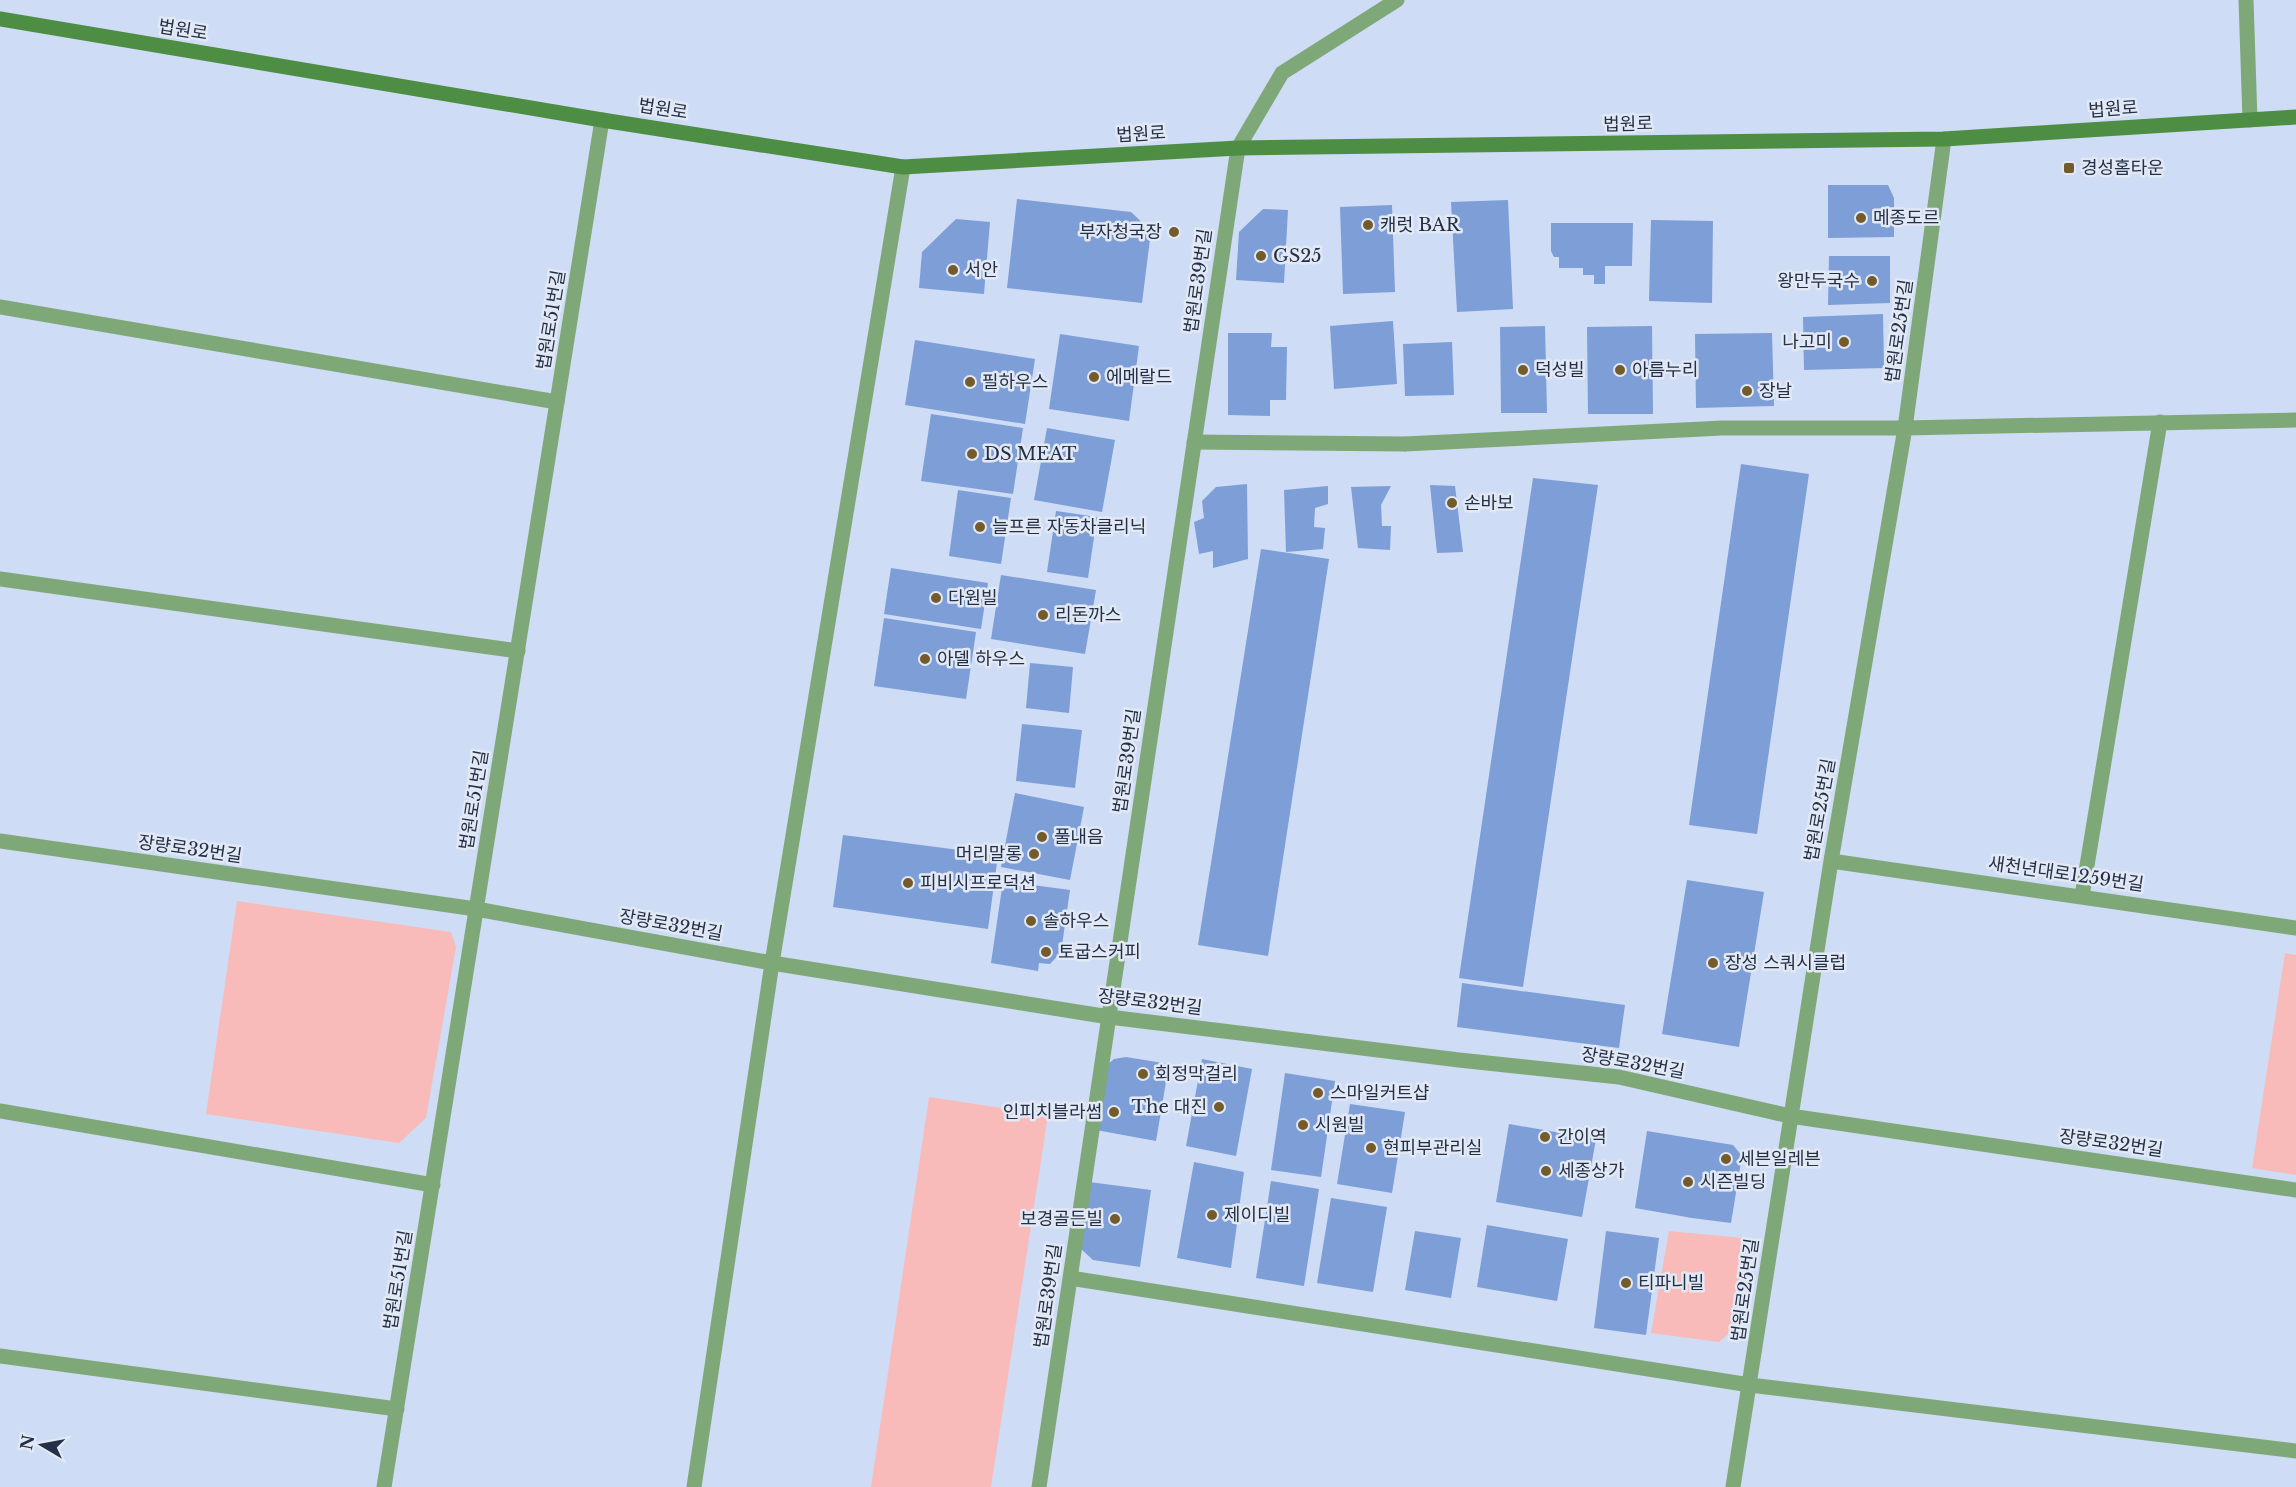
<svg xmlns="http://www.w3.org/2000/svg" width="2296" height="1487" viewBox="0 0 2296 1487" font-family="'Libre Baskerville','Noto Sans KR',serif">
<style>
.green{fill:#f8bbb9}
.building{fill:#7d9ed6}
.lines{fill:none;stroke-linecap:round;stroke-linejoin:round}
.lane{stroke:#7fa878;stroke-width:15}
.street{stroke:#7fa878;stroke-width:15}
.secondary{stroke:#4e8e44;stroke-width:15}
.poi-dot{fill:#745b2c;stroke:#e2e9f5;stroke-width:2}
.labels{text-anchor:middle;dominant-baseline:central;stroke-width:5;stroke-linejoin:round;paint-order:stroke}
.street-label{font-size:18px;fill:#233047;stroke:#e2e9f5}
.poi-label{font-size:18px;fill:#233047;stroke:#e2e9f5;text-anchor:start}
</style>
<rect width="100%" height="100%" fill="#cedcf5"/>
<path class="green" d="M237,901l214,31 5,15 -30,171 -27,25 -193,-29z
M2285,953l11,2v220l-44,-7z
M929,1097l119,18 -57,372h-120z
M1669,1231l85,8 -17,82 -9,13 -9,8 -68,-9z"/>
<path class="building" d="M1828,185h60l6,13v39l-66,1z
M1017,199l114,13 20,19 -9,72 -135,-15z
M1508,200l5,109 -56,3 -6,-110z
M1392,205l3,87 -52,2 -3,-87z
M1263,209l25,1 -4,73 -48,-3 3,-48z
M956,219l34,3 -6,72 -65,-6 3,-36z
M1651,220l62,1 -1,82 -63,-2z
M1551,223h82l-1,43h-27v18h-11v-9h-11v-7h-24v-11h-5l-3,-6z
M1829,256h61v47l-62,2z
M1883,314l1,54 -80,2 -1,-53z
M1393,321l4,63 -63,5 -4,-63z
M1545,326l2,87h-46l-1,-86z
M1652,326l1,88h-65l-1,-87z
M1228,333h44l-1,14h16l-1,53h-16v16l-42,-1z
M1772,333l2,73 -78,2 -1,-74z
M1060,334l79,12 -10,75 -80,-12z
M915,340l120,19 -10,65 -120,-19z
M1452,342l2,53 -49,1 -2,-52z
M931,414l92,14 -10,66 -92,-13z
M1047,428l68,12 -13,72 -68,-12z
M1741,464l68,10 -52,360 -68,-9z
M1533,478l65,7 -75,502 -64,-9z
M1247,484l1,75 -35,9v-17l-14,3 -5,-32 10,-4 -2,-17 14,-14z
M1430,485l25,1 8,66 -26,1z
M1328,486v18l-13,4 -1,19 11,1 -2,21 -37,3 -2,-62z
M1391,486l-10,19 1,21h9l-1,24 -32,-2 -7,-61z
M958,490l53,8 -10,66 -52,-8z
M1056,511l41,6 -9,61 -41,-6z
M1261,549l68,10 -61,397 -70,-11z
M891,568l97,15 -7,46 -97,-15z
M1001,575l95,15 -11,64 -94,-15z
M884,618l92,14 -10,67 -92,-13z
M1030,663l43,4 -4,46 -43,-5z
M1022,724l60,6 -7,58 -59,-7z
M1015,793l69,14 -14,73 -69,-13z
M843,835l155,20 -10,74 -155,-22z
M1687,880l77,12 -25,155 -77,-13z
M1003,881l67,9 -9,62 -11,12 -11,-1 -1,8 -47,-8z
M1462,983l163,22 -6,43 -162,-21z
M1126,1057l43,7 -13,77 -60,-11 11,-65 7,-6z
M1202,1059l50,10 -16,87 -50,-10z
M1285,1073l50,8 -14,96 -50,-7z
M1350,1104l55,8 -13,81 -55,-9z
M1509,1124l87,15 -14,78 -86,-15z
M1647,1131l86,14 9,11 -11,67 -39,-5 -57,-10z
M1194,1162l50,10 -13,96 -54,-10z
M1271,1181l48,8 -15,97 -48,-8z
M1089,1182l62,8 -11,77 -47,-7 -13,-12z
M1331,1198l56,9 -14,85 -56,-9z
M1487,1225l81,14 -11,62 -80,-14z
M1415,1231l46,7 -10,60 -46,-8z
M1606,1231l53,7 -13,97 -52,-7z"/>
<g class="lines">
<path class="lane" d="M0,307l557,95
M1194,442l211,2
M0,579l518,72"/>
<path class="street" d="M2246,0l4,120
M1405,444l317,-16h183l391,-8
M0,841l476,68 296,54 337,54 350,43 160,17 171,39 506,74
M1831,861l465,67
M2082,896l78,-474
M0,1111l433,74
M1070,1278l680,107 546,66
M0,1356l397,53
M384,1487l218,-1367
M694,1487l78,-524 131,-796
M1039,1487l199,-1339 44,-75 115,-73
M1733,1487l98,-626 74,-433 39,-289"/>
<path class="secondary" d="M0,19l602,101 301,47 335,-19 706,-9 352,-22"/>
</g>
<g class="poi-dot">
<rect x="2063" y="162" width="12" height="12" rx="3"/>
<circle cx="1861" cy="218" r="6"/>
<circle cx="1368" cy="225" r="6"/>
<circle cx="1174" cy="232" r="6"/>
<circle cx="1261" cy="256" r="6"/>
<circle cx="953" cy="270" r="6"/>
<circle cx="1872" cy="281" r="6"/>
<circle cx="1844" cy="342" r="6"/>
<circle cx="1523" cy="370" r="6"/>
<circle cx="1620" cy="370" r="6"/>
<circle cx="1094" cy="377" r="6"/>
<circle cx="970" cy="382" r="6"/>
<circle cx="1747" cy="391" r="6"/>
<circle cx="972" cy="454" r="6"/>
<circle cx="1452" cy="503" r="6"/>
<circle cx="980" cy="527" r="6"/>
<circle cx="936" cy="598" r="6"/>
<circle cx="1043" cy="615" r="6"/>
<circle cx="925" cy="659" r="6"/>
<circle cx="1042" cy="837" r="6"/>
<circle cx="1034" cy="854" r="6"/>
<circle cx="908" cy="883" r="6"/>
<circle cx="1031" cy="921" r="6"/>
<circle cx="1046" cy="952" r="6"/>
<circle cx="1713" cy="963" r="6"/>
<circle cx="1143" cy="1074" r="6"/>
<circle cx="1318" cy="1093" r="6"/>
<circle cx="1219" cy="1107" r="6"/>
<circle cx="1114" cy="1112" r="6"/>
<circle cx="1303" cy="1125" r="6"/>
<circle cx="1545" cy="1137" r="6"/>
<circle cx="1371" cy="1148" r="6"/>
<circle cx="1726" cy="1159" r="6"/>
<circle cx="1546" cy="1171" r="6"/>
<circle cx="1688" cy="1182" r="6"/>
<circle cx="1212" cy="1215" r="6"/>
<circle cx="1115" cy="1219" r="6"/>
<circle cx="1626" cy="1283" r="6"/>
</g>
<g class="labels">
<g class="street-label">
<text transform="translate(183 30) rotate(9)">법원로</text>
<text transform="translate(663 109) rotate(9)">법원로</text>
<text transform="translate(2113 109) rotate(-4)">법원로</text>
<text transform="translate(1628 124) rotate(-1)">법원로</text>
<text transform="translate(1141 134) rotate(-3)">법원로</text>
<text transform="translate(1198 281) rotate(-82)">법원로39번길</text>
<text transform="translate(551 320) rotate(-81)">법원로51번길</text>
<text transform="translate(1899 331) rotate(-82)">법원로25번길</text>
<text transform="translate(1127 761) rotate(-82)">법원로39번길</text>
<text transform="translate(474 800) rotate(-81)">법원로51번길</text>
<text transform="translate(1820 810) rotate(-80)">법원로25번길</text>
<text transform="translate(190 849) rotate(8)">장량로32번길</text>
<text transform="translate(2066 874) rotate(8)">새천년대로1259번길</text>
<text transform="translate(671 925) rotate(10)">장량로32번길</text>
<text transform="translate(1150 1002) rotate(7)">장량로32번길</text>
<text transform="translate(1633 1063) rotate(10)">장량로32번길</text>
<text transform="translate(2111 1143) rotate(8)">장량로32번길</text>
<text transform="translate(398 1280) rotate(-81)">법원로51번길</text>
<text transform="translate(1745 1290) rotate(-82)">법원로25번길</text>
<text transform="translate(1048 1296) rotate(-82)">법원로39번길</text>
</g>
<g class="poi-label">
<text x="2081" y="168">경성홈타운</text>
<text x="1873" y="218">메종도르</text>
<text x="1380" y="225">캐럿 BAR</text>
<text x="1162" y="232" text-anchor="end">부자청국장</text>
<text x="1273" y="256">GS25</text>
<text x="965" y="270">서안</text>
<text x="1860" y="281" text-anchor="end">왕만두국수</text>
<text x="1832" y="342" text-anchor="end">나고미</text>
<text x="1535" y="370">덕성빌</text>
<text x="1632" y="370">아름누리</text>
<text x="1106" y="377">에메랄드</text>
<text x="982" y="382">필하우스</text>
<text x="1759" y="391">장날</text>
<text x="984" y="454">DS MEAT</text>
<text x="1464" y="503">손바보</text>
<text x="992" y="527">늘프른 자동차클리닉</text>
<text x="948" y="598">다원빌</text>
<text x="1055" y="615">리돈까스</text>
<text x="937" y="659">아델 하우스</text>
<text x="1054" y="837">풀내음</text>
<text x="1022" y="854" text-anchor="end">머리말롱</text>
<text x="920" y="883">피비시프로덕션</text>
<text x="1043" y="921">솔하우스</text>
<text x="1058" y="952">토굽스커피</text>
<text x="1725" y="963">장성 스쿼시클럽</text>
<text x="1155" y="1074">회정막걸리</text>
<text x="1330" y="1093">스마일커트샵</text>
<text x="1207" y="1107" text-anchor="end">The 대진</text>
<text x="1102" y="1112" text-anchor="end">인피치블라썸</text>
<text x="1315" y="1125">시원빌</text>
<text x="1557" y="1137">간이역</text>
<text x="1383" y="1148">현피부관리실</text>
<text x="1738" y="1159">세븐일레븐</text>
<text x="1558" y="1171">세종상가</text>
<text x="1700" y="1182">시즌빌딩</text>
<text x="1224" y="1215">제이디빌</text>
<text x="1103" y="1219" text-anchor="end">보경골든빌</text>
<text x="1638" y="1283">티파니빌</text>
</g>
</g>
<g transform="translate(42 1445) rotate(280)" stroke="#e2e9f5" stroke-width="4.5" paint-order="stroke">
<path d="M0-4.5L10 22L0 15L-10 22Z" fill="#233047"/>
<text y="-9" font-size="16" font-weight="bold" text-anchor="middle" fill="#233047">N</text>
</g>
</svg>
